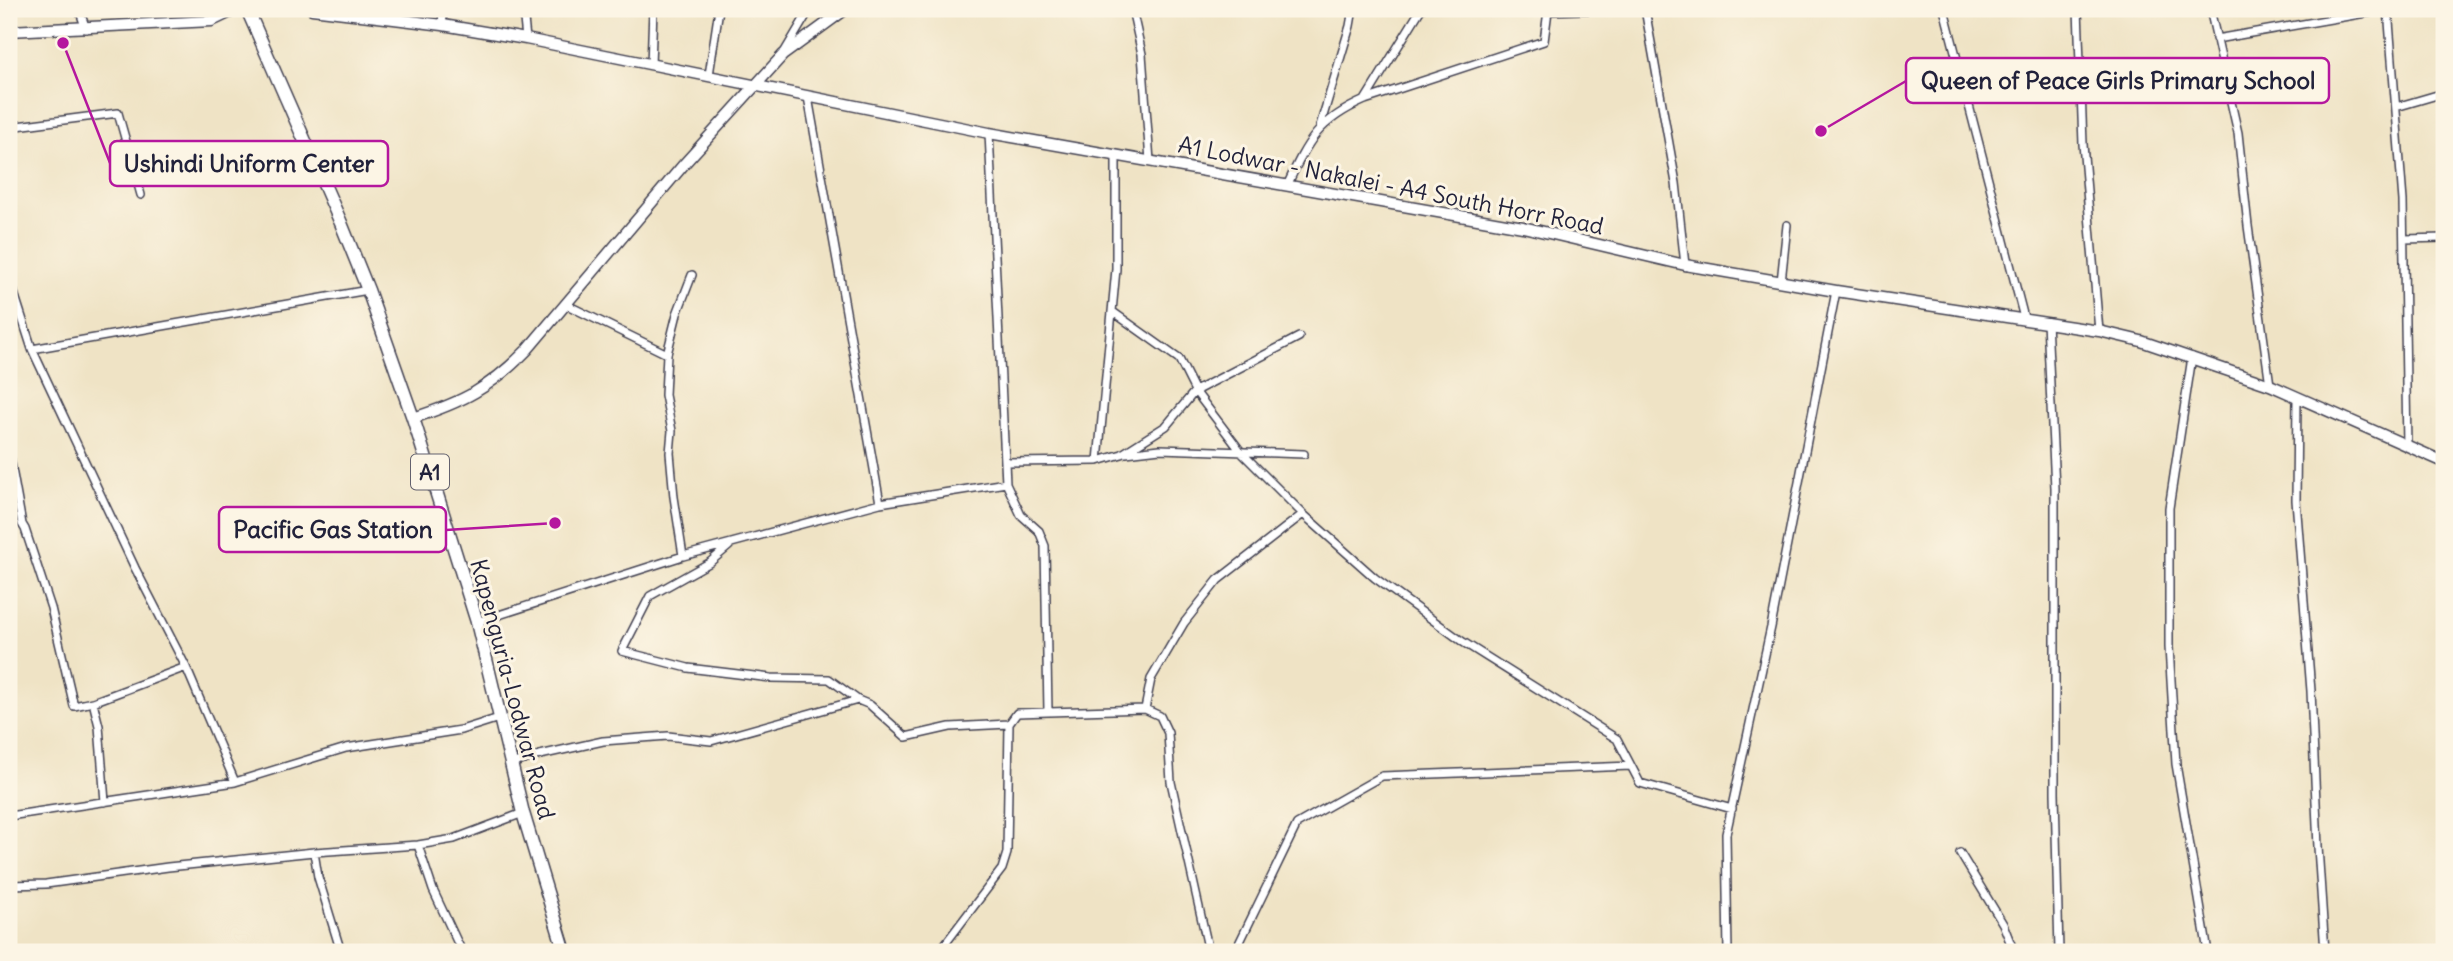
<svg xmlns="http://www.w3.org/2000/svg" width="2453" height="961" viewBox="0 0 2453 961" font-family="Delius,sans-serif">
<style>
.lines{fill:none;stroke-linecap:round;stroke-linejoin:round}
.street-casing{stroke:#413f50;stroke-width:10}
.secondary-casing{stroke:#413f50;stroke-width:13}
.highway-casing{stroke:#413f50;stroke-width:15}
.street{stroke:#fff;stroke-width:7}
.secondary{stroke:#fff;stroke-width:10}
.highway{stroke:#fff;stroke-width:12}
.labels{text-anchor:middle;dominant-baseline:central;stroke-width:6;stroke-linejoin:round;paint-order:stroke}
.shield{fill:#fcf5e5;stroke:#63616e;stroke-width:2}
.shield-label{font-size:21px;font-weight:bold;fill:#22223b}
.street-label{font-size:23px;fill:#22223b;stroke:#fcf5e5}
.leader{fill:none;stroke:#b5179e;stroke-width:2.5}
.callout-dot{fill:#b5179e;stroke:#fcf5e5;stroke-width:2.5}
.callout{fill:#fcf5e5;stroke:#b5179e;stroke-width:2.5}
.callout-label{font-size:24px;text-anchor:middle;font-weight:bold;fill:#22223b}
</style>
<rect width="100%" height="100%" fill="#fcf5e5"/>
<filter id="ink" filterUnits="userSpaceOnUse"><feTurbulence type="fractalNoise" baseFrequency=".0143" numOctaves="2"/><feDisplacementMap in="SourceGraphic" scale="14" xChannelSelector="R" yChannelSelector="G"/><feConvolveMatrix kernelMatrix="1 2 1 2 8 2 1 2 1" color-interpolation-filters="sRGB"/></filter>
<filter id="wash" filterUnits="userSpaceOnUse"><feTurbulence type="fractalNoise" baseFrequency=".00686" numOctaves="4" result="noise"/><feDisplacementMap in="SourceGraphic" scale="28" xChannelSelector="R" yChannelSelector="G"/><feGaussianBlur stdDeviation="1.57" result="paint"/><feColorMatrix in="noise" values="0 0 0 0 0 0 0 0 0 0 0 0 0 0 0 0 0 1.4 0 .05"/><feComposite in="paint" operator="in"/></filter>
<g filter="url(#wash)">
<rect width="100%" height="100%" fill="#efe3c5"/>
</g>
<g filter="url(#ink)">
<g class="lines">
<defs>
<path id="street" d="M79,9l7,20
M442,9l1,16
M523,9l3,30
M1132,9l10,45 8,107
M1645,9l31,174 9,82
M1944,9l80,309
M2078,9l5,135 16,187
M2210,9l28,124 10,93 22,159
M2388,9l15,192 4,245
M2216,39l173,-30
M785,51l25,-42
M651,65l2,-56
M709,75l10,-66
M808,97l72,406 126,-20
M1365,100l56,-91
M2396,107l48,-14
M1320,126l30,-100 3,-17
M9,127l109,-14 23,82
M989,133l17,350 15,32 18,16 6,15 3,166
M1287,186c20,-45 32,-66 78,-86l179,-59 4,-30 69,-2
M2404,239l40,-1
M9,277l23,72 103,219 51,99 49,115
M1781,282l6,-57
M565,304l102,50
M1113,312l66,47 16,32 47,62 61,61 72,64 88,64 154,97 23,44 92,26
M2047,322l8,166v305l4,159
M32,349l336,-59
M2192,357l-23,151v139l7,117 32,188
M2297,398l-1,102 15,191 7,156 7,105
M9,452l13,72 3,5 26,79 23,98 19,-4
M1126,453l34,-4 144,5
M1098,461l24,-7 44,-28 29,-35 104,-54
M1005,462l93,-1 18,-192v-114
M729,546l-20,17 -59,33 -28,55 66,17 83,10 58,1 29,21
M683,556l-9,-59 -4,-44 2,-22 -7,-36 2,-41 10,-40 15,-39
M477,622l206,-66 197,-53
M1145,709l6,-30 33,-56 34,-43 85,-66
M511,764l29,-9 63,-14 65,-5 43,5 147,-41 12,5 36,32 44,-10 59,-3 8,-11 128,-4 15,7 8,17 3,49 38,170
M105,802l-6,-76 -6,-24 93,-35
M9,816l226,-34 111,-34 115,-18 38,-12
M418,845l15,45 29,62
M314,852l4,25 23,75
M1960,853l43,71 11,28
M9,885l37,-1 122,-17 146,-15 104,-7 36,-6 69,-26
M558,952h20
M797,952l19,-3 12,3
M939,952l63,-83 5,-16 2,-129
M1235,952l62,-128 85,-48 249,-10
M1728,952l-2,-118 45,-207 65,-336"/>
<path id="secondary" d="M312,9l131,16 83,14 463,94 534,94 162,38 151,26 263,40 42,10 129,44 174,77
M9,31l203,-10 25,-12
M413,418c50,-16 77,-30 114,-68l158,-187 98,-108 63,-46"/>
<path id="highway" d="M247,9l94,214 27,67 45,128 64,204 46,191 42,139"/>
</defs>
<use href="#street" class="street-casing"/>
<use href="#secondary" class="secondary-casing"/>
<use href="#highway" class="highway-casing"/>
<use href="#street" class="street"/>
<use href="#secondary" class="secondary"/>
<use href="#highway" class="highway"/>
</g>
</g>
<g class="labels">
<rect class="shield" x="411" y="454.5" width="38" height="35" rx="5"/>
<g class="shield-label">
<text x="430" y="472">A1</text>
</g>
<g class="street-label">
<text transform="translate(1391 185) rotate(11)">A1 Lodwar - Nakalei - A4 South Horr Road</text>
<text transform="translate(513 689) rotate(75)">Kapenguria-Lodwar Road</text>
</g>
</g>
<path class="leader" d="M1821 131L1906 81M63 43L110 163M555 523L446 530"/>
<g class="callout-dot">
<circle cx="1821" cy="131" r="7"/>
<circle cx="63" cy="43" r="7"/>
<circle cx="555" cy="523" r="7"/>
</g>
<g class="callout">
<rect x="1906" y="58" width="423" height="45" rx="7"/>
<rect x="110" y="141" width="278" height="45" rx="7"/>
<rect x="219" y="507" width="227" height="45" rx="7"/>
</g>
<g class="callout-label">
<text x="2118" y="89">Queen of Peace Girls Primary School</text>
<text x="249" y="172">Ushindi Uniform Center</text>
<text x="333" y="538">Pacific Gas Station</text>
</g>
<rect width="2453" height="961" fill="none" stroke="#fcf5e5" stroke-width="35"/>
</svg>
